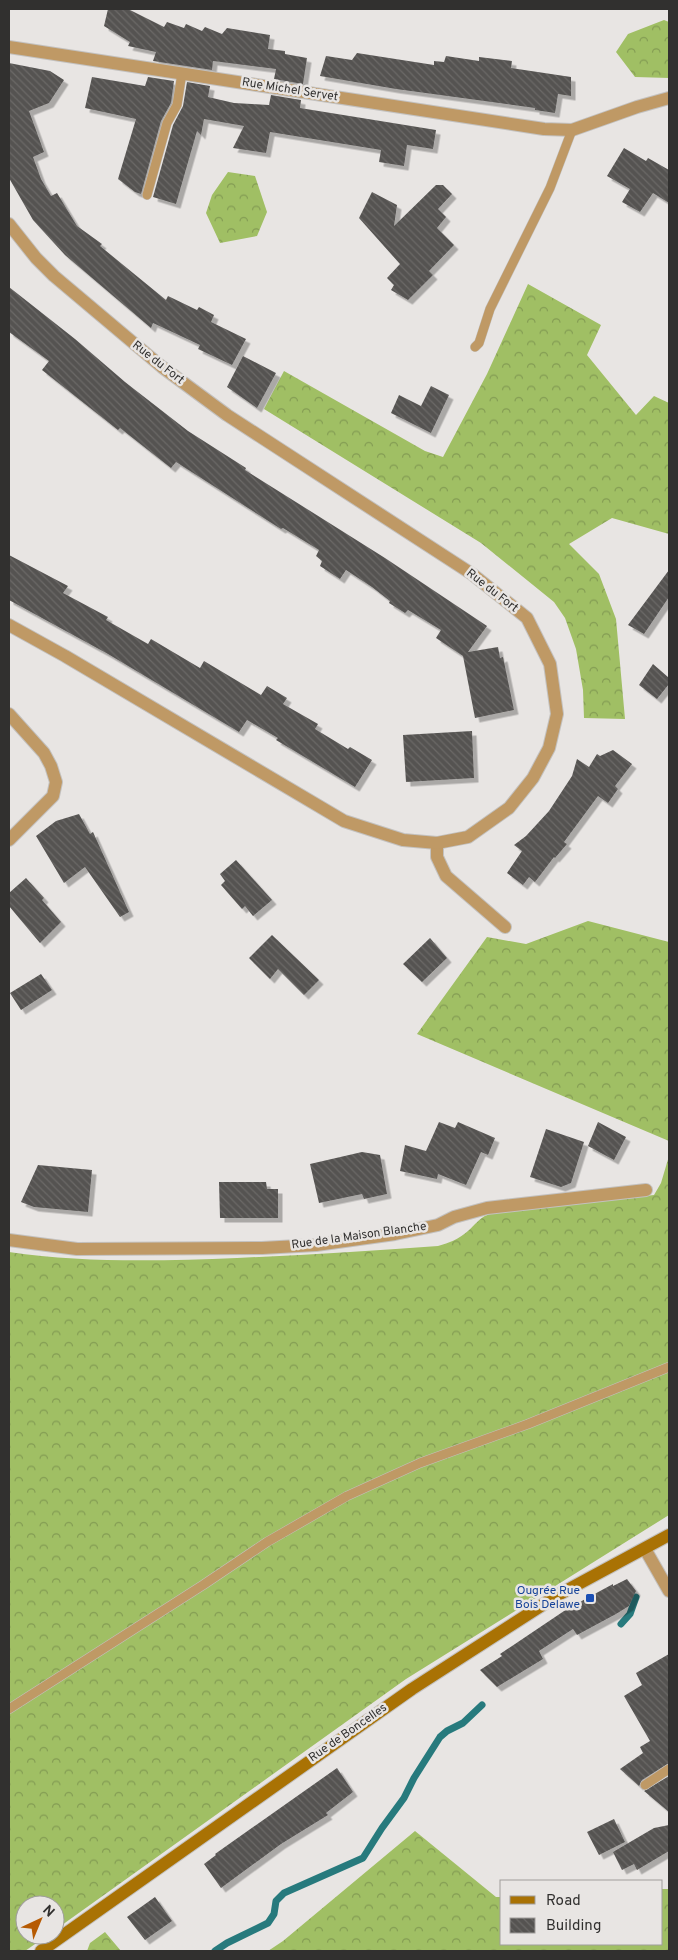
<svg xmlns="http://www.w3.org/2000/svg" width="678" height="1960" viewBox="0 0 678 1960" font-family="Overpass,sans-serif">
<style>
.forest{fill:url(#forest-crowns)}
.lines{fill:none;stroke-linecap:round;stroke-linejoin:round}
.stream{stroke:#277a7d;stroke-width:7}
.building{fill:url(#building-back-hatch);filter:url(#shadow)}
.service-casing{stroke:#c3c1bf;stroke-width:10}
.minor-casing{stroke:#c3c1bf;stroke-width:14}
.tertiary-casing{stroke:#c3c1bf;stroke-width:14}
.secondary-casing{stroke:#c3c1bf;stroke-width:14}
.service{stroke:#bf9965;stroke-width:9}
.minor{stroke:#bf9965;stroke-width:12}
.tertiary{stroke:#bf9965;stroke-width:12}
.secondary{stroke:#a97204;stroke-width:12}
.transit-dot{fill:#1a4fb4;stroke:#e8e5e3;stroke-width:2}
.labels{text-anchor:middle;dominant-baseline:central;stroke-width:5;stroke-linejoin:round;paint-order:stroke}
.street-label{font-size:12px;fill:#31302f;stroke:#e8e5e3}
.transit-label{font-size:12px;fill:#164399;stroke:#e8e5e3;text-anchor:end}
</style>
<defs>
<pattern id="forest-crowns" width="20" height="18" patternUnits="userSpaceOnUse" patternTransform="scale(1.25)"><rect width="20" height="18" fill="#a0bf64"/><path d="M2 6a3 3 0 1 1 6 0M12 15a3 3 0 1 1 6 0" fill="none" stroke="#839c53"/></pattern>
<pattern id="building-back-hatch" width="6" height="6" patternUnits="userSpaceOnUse" patternTransform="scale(1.25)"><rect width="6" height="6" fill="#555351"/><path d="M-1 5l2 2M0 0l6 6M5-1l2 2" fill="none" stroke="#6b6967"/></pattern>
<filter id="shadow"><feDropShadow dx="4.5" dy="4.5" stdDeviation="0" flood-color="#0004"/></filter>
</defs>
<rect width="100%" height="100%" fill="#e8e5e3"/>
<path class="forest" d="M664,20l5,2v56l-34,-1 -19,-25 12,-18z
M228,172l27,4 12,36 -10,24 -37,7 -14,-30 6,-18z
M528,284l73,41 -14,30 49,60 18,-19 15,7v131l-57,-16 -43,26 30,30 17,45 9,100 -41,-1 -1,-28 -7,-41 -11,-31 -11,-16 -73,-59 -217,-134 20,-38 141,80 18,6 44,-83z
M588,921l81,21v199l-252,-107 70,-97 39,7z
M669,1156v359l-263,164 -351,251v-25h-30v30h23l-23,16h-16v-699c75,11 151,9 228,6 67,-3 134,-7 201,-12 11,-3 21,-7 30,-15 10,-9 10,-12 23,-18l163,-18 7,-12z
M415,1831l81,66h6v47h160v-55h7v62h-401l15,-10z
M105,1932l16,19h-34l3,-8z"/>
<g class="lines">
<path class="stream" d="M621,1624l9,-10 6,-17
M215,1951l12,-8 41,-20 6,-9 2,-13 8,-8 79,-35 19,-30 22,-30 10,-20 26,-41 7,-6 16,-8 19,-18"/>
</g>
<path class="building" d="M108,9h20l36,18 3,-5 17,6 2,-4 16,7 3,-4 17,7 5,-6 43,7 -2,14 17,2v3l22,4 -4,26 -29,-5 2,-10 -63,-8 -1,9 -59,-9 3,-9 -28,-6 2,-4 -26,-16z
M357,53l77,12v-4l10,1 2,-6 33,5v-4l33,4 -1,7 60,9v19l-13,-2 -3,19 -20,-3v-2l-139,-19 -76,-13 6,-20 26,4z
M9,63l41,8 14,9 -15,23 -20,8 15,41 -11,5 8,22 10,17 6,-3 20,33 25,18 -2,2 66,54 2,-4 29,14 2,-3 15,8 -3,7 35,17 -14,26 -34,-16 2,-4 -47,-22 -2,5 -86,-73 -32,-35 -24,-42z
M92,77l53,9 3,-9 26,4 -3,22 -10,18 -20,73 -6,-2 -17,-13 18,-60 -51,-11z
M187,82l23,4 -2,11 26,6 35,2 2,-10 30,5 -1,8 136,22 -3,19 -26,-4 -3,21 -25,-4 2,-12 -111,-18 -4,21 -33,-5 11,-22 -40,-7 -3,16 -4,-4 -21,73 -23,-7 20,-72 10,-19z
M624,148l22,13 2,-3 21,12v33l-16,-10 -13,19 -18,-10 8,-13 -23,-13z
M436,185h7l9,9 -14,15 8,8 -9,11 17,17 -25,26 4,4 -25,25 -17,-10 3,-5 -7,-7 13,-14 -41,-46 13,-26 25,13 -3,21z
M9,287l66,52 50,43 63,49 58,37 -1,2 140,88 102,68 -19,26 30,-5 2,11 3,-1 11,53 -39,8 -12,-62 -27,-18 5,-8 -33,-20 -3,3 -16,-10 1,-2 -18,-14 -26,-17 -6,9 -20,-13 2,-5 -6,-5 3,-6 -36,-22 -2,1 -105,-67 -5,6 -51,-40 -2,2 -76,-60 7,-9 -40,-29z
M243,356l33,17 -19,35 -30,-21z
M431,386l18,9 -18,38 -40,-20 8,-18 22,11z
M9,555l59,31 -5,7 45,24 -2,3 42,24 3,-5 49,29 4,-7 57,34 6,-9 20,12 -4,6 35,20 -3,5 33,20 2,-2 22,13 -17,27 -79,-47 2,-2 -31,-18 -8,12 -131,-78 -99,-54z
M669,570v27l-25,37 -16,-9z
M653,664l16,14v6l-12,15 -18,-14z
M472,731l2,47 -68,4 -3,-47z
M613,750l19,14 -17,22 3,3 -10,14 -10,-7 -34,46 3,2 -12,14 -1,-1 -19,25 -6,-5 -6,8 -16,-12 15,-22 -8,-6 12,-9 23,-25 23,-35 5,-17 12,8 8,-13 3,2z
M79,814l11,20 3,-2 36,80 -9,5 -35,-50 -21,16 -28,-47 20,-15z
M236,860l36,40 -19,16 -8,-10 -3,3 -21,-24 4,-4 -5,-7z
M26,878l18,20 -2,2 19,22 -21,21 -31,-37v-13z
M272,935l47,45 -15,15 -26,-26 -8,10 -21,-21z
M430,938l17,20 -25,24 -19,-18z
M41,974l11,16 -31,20 -11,-17z
M439,1122l16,6 3,-6 37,16 -7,17 -7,-3 -15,33 -28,-11 -1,5 -37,-8 5,-26 21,6z
M598,1122l28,15 -12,23 -26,-14z
M546,1129l38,13 -13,41 -10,4 -31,-10z
M362,1152l18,3 7,39 -23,5 -2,-5 -43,9 -9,-39z
M38,1165l54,5 -4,42 -54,-5 -13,-5z
M219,1182h47l1,7h11v29h-58z
M627,1579l9,12 -7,15 -13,8 -39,21 -4,-6 -34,22 4,8 -46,28 -17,-17 22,-14 -2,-2 67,-45 46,-25v2z
M669,1654v109l-27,17 -3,6 -19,-17 23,-16 -3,-6 10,-6 -26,-45 18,-11 -6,-12z
M337,1768l16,24 -27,21 2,2 -47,29 -60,44 -17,-24 12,-9 -1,-1z
M669,1776v36l-25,-21z
M614,1819l11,23 -26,13 -12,-23z
M669,1825v26l-32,19 -3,-6 -12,6 -9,-18 41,-24z
M155,1897l17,24 -27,19 -18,-23z"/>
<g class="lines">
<defs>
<path id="service" d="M147,195l20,-72 10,-18 5,-32
M475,347l4,-4 11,-34 60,-121 22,-58
M9,1709l194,-124 64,-43 80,-46 73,-33 108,-39 141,-57
M645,1785l24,-16"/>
<path id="minor" d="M9,47l535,82 28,1 65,-23 32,-9
M9,714l35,39 7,13 5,16 -3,14 -44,44
M437,843v14l9,19 59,51
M9,1240l68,9 185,-1 54,-3 79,-11 43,-9 16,-8 33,-9 159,-18
M645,1549l24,42"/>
<path id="tertiary" d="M9,224l27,34 18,18 108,91 65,48 245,159 55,44 23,46 7,50 -8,34 -16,30 -24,30 -41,29 -31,6 -34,-3 -59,-19 -279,-165 -56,-31"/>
<path id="secondary" d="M41,1951l371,-262 146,-94 111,-60"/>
</defs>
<use href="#service" class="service-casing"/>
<use href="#minor" class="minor-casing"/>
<use href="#tertiary" class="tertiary-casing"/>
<use href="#secondary" class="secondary-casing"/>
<use href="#service" class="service"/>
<use href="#minor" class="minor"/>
<use href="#tertiary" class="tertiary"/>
<use href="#secondary" class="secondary"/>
</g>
<rect class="transit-dot" x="585" y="1593" width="10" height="10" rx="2.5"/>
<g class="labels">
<g class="street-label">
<text transform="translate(290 90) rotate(9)">Rue Michel Servet</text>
<text transform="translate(158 363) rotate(38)">Rue du Fort</text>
<text transform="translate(492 591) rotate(38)">Rue du Fort</text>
<text transform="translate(359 1236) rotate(-8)">Rue de la Maison Blanche</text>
<text transform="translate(348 1733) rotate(-35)">Rue de Boncelles</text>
</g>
<g class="transit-label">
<text x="580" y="1591">Ougrée Rue<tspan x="580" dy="14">Bois Delawe</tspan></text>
</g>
</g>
<rect width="678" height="1960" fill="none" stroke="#31302f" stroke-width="20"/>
<rect x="500" y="1880" width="162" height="65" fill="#e8e5e3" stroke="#9f9d9b"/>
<rect x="510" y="1896" width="25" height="8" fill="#a97204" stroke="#9f9d9b"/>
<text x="546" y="1905" font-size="15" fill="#31302f">Road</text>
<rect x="510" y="1918" width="25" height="15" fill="url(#building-back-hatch)" stroke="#9f9d9b"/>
<text x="546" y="1930" font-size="15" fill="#31302f">Building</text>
<g transform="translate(40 1920) rotate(44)"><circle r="24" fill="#e8e5e3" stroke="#9f9d9b"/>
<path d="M0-4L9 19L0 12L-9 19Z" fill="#b65a02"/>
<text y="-8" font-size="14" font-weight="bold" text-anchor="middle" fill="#31302f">N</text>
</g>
</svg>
